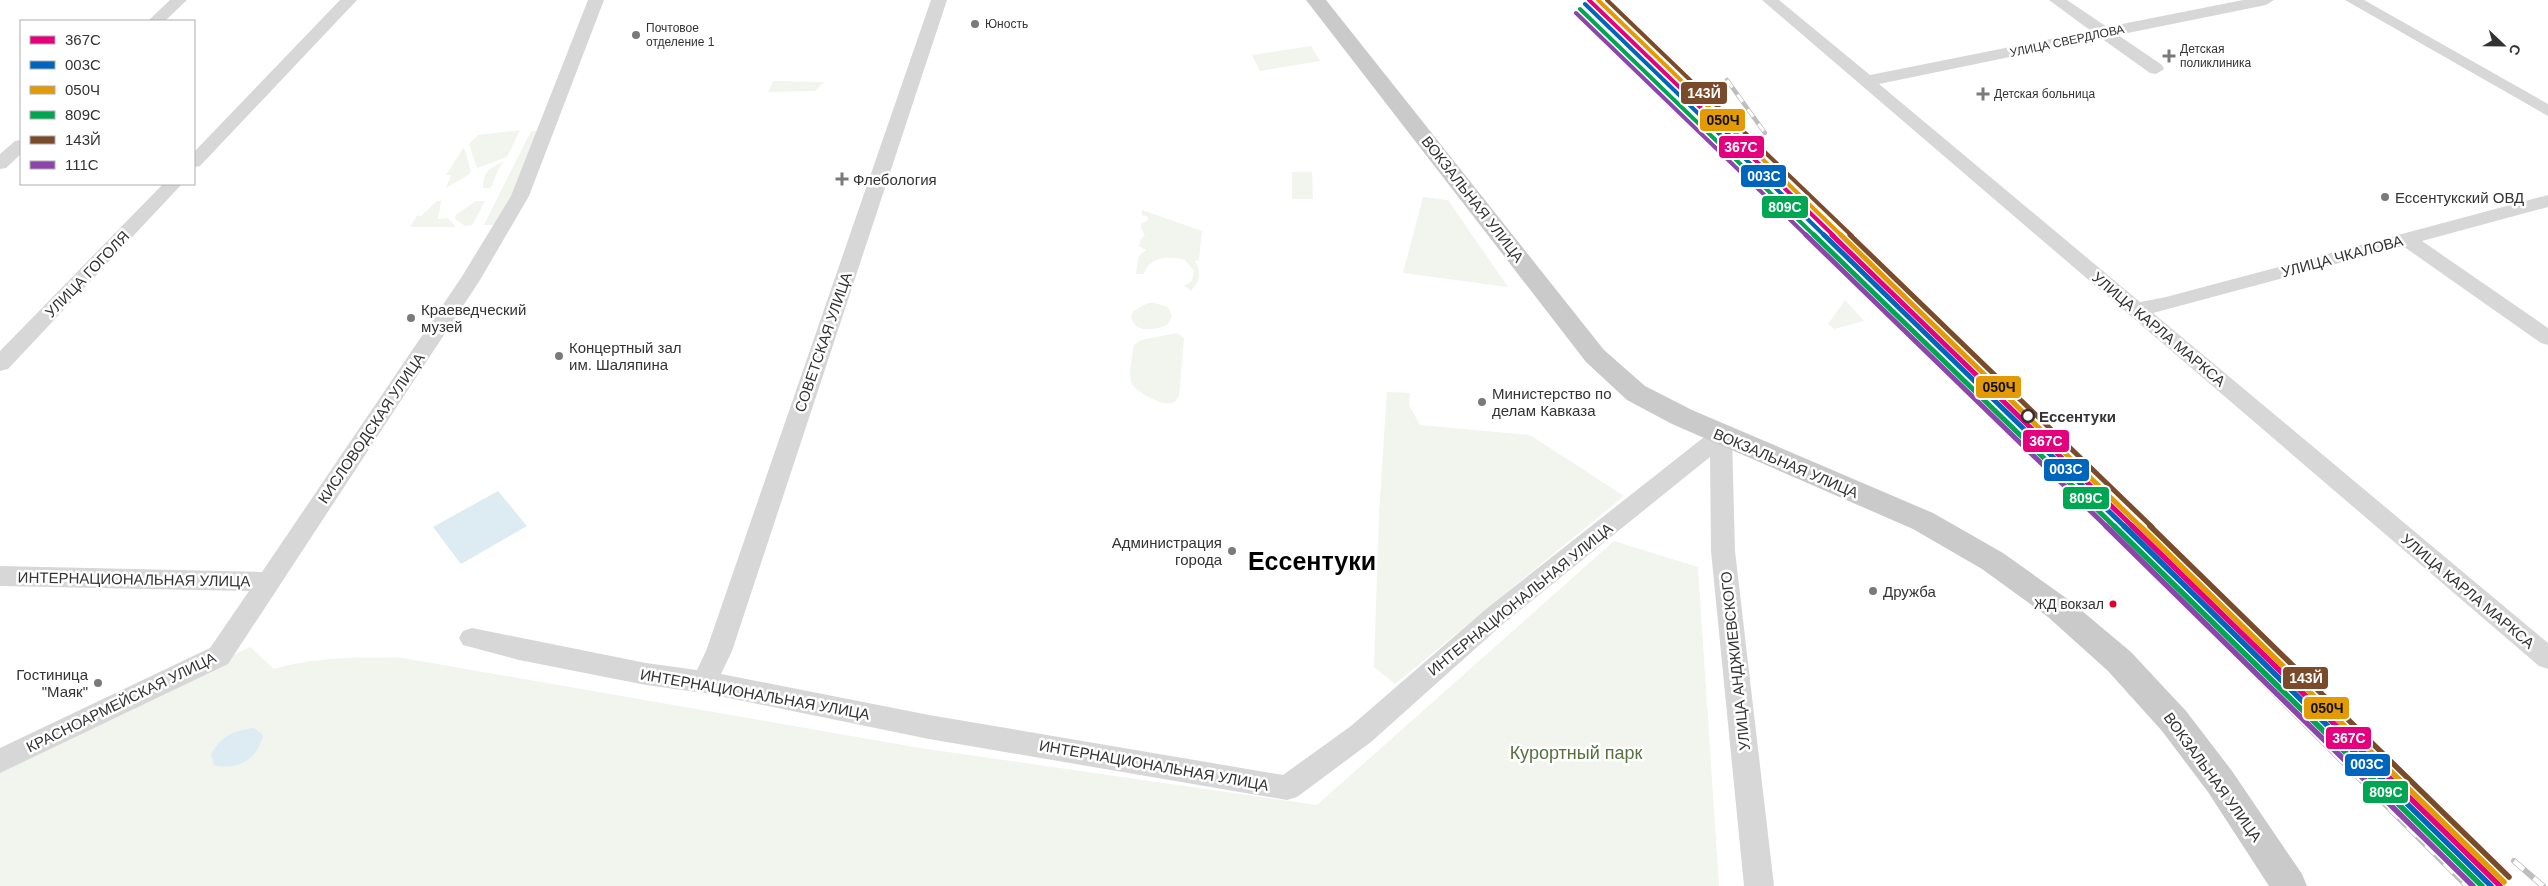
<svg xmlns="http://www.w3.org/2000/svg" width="2548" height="886" viewBox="0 0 2548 886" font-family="Helvetica,sans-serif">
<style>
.green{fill:#f1f5ed}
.water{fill:#ddebf3}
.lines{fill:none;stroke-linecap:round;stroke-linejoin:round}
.minor{fill:#d7d7d7;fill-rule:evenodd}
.major{fill:#cacaca;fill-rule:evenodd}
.rail-far1-casing{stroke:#bebebe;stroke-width:4.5}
.rail-casing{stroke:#bebebe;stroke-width:6}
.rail-far1{stroke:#fff;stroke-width:3;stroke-dasharray:9;stroke-linecap:butt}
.rail{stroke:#fff;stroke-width:4.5;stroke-dasharray:13;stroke-linecap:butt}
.rail-1-far2-casing{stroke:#fff;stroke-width:7}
.rail-1-far1-casing{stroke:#fff;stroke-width:9}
.rail-1-casing{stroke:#fff;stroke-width:9}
.rail-2-far2-casing{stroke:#fff;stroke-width:7}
.rail-2-far1-casing{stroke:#fff;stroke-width:9}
.rail-2-casing{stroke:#fff;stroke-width:9}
.rail-3-far2-casing{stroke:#fff;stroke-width:7}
.rail-3-far1-casing{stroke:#fff;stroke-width:9}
.rail-3-casing{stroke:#fff;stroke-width:9}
.rail-4-far2-casing{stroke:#fff;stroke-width:7}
.rail-4-far1-casing{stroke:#fff;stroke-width:9}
.rail-4-casing{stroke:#fff;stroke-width:9}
.rail-5-far2-casing{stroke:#fff;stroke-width:7}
.rail-5-far1-casing{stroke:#fff;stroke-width:9}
.rail-5-casing{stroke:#fff;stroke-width:9}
.rail-6-far2-casing{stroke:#fff;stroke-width:7}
.rail-6-far1-casing{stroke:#fff;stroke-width:9}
.rail-6-casing{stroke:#fff;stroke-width:9}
.rail-1-far2{stroke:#e5007d;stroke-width:4}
.rail-1-far1{stroke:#e5007d;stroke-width:5}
.rail-1{stroke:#e5007d;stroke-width:5.5}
.rail-2-far2{stroke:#0065bd;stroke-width:4}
.rail-2-far1{stroke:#0065bd;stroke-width:5}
.rail-2{stroke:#0065bd;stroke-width:5.5}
.rail-3-far2{stroke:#e39a05;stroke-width:4}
.rail-3-far1{stroke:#e39a05;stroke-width:5}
.rail-3{stroke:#e39a05;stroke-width:5.5}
.rail-4-far2{stroke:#00a651;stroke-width:4}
.rail-4-far1{stroke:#00a651;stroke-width:5}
.rail-4{stroke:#00a651;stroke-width:5.5}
.rail-5-far2{stroke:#7a4b2a;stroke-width:4}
.rail-5-far1{stroke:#7a4b2a;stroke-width:5}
.rail-5{stroke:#7a4b2a;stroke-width:5.5}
.rail-6-far2{stroke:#8e44ad;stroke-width:4}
.rail-6-far1{stroke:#8e44ad;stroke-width:5}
.rail-6{stroke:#8e44ad;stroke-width:5.5}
.poi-dot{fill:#7a7a7a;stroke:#fff;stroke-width:2}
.stop-dot{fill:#fff;stroke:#333;stroke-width:2.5}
.bus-dot{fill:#e4002b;stroke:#fff;stroke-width:2}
.labels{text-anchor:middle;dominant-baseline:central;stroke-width:5;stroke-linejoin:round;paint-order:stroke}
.far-poi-label{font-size:12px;fill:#333;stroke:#fff;text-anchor:start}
.far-street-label{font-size:12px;fill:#333;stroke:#fff}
.bus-label{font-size:14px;fill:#333;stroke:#fff;text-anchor:end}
.poi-label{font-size:15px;fill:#333;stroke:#fff;text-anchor:start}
.street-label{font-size:15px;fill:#333;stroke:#fff}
.stop-label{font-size:15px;font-weight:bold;fill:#333;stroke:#fff;text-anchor:start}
.near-park-label{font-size:18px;fill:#56703f;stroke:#fff}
.town-label{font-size:25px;font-weight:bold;fill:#000;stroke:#fff}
.line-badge{stroke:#fff;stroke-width:2}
.badge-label{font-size:14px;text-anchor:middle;font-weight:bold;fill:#fff}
.pale-badge-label{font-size:14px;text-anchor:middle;font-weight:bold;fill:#111}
</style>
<rect width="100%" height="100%" fill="#fff"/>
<path class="green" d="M1311,46l9,15 -60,10 -8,-16z
M773,81l51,1 -9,9 -47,1z
M520,130l-13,27 -30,11 -8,-24 9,-9z
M531,131h8l-28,66 -16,28h-11z
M464,147l7,24 -3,4 -22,13 5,-13h-5z
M504,161l-5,7 -8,20h-8c0,-17 7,-20 21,-27z
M1292,172h20l1,27h-21z
M1423,197l25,3 60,87 -105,-14z
M437,201h4l-3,18 10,-1 8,9h-46l7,-11h4z
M476,201h9l-13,24 -7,1 -10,-7 1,-4z
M1142,210l60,21 -3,29 -4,1c7,12 5,19 -4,30l-7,-5 8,-5 2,-10 -9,-11c-15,-4 -36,-4 -41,14h-8l2,-17 8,-7 -7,-4 1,-6 5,-5 -4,-6v-5l7,-4 -1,-4 -5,-1z
M1845,300l19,21 -30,8 -6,-5z
M1148,303h7l13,4 4,10 -5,8c-12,5 -32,9 -36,-8l2,-6z
M1177,333l7,5 -5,58 -4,6c-10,3 -14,1 -22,-3 -30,-14 -23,-21 -20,-51l1,-3 7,-5z
M1387,392l23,1 -1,12 11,20 110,10 94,61 -229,188 -21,-17 5,-154z
M1614,541l84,26 21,319h-1719v-119l250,-120 24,22c41,-12 86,-12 129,-11l517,90 397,57z"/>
<path class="water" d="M498,491l29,35 -66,38 -28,-37z
M254,728l9,7c-5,24 -25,36 -49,30l-3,-11c12,-19 21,-23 43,-26z"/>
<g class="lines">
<path class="minor" d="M170,0h17l-22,21h-17z
M340,0h17l-157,166 -6,1v-15z
M588,0h16l-75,196 -49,84 -252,384 -228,109v-25l210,-100 39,-57 -249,-5v-20l262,6 199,-294 50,-82z
M931,0h16l-215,651 -11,23 208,41 354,60 68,-49 135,-117 227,-179 8,-2 8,2 3,6 3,115 39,335h-30l-33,-335 -1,-94 -206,166 -133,119 -74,55 -10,3 -358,-61 -225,-46 -58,-8 -127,-25 -56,-15 -4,-7 4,-7 9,-3 174,35 51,7 9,-19z
M1762,0h17l91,75 221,-44 -42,-31h18l40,27 136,-27h31l-8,5 -148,30 44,30 2,4 -8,5 -6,-1 -49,-35 -222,46 261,218 26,-5 382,-102v12l-126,34 126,87v17l-7,-2 -138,-97 -250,67 395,330v26l-9,-3z
M2345,0h19l184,104v12z
M21,140v14l-15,14 -6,1v-15l15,-13z
M163,184h19l-174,185 -8,2v-20z"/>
<path class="major" d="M1306,0h20l278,350 41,36 47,24 241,103 70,40 66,47 62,52 55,59 46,60 70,103 5,12h-38l-61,-94 -46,-61 -54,-60 -60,-54 -66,-48 -69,-40 -241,-105 -45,-24 -41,-38z"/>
<defs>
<path id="rail-far1" d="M1727,80l38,53"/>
<path id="rail" d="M2187,606l280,280
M2514,861l29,25"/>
</defs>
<use href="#rail-far1" class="rail-far1-casing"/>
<use href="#rail" class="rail-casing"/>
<use href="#rail-far1" class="rail-far1"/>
<use href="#rail" class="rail"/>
<defs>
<path id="rail-1-far2" d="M1589,0l245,236"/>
<path id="rail-1-far1" d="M1832,235l301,292"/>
<path id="rail-1" d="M2132,526l368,360"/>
<path id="rail-2-far2" d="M1585,4l240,232"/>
<path id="rail-2-far1" d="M1824,235l301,292"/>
<path id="rail-2" d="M2124,526l367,360"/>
<path id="rail-3-far2" d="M1598,0l244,236"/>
<path id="rail-3-far1" d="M1841,235l300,292"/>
<path id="rail-3" d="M2140,526l364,356"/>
<path id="rail-4-far2" d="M1580,9l235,227"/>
<path id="rail-4-far1" d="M1814,235l301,292"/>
<path id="rail-4" d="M2114,526l368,360"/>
<path id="rail-5-far2" d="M1607,0l245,236"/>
<path id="rail-5-far1" d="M1850,235l302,292"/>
<path id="rail-5" d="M2150,526l359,351"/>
<path id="rail-6-far2" d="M1576,13l231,223"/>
<path id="rail-6-far1" d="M1806,235l301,292"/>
<path id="rail-6" d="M2106,526l367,360"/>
</defs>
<use href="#rail-1-far2" class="rail-1-far2-casing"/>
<use href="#rail-1-far1" class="rail-1-far1-casing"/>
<use href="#rail-1" class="rail-1-casing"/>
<use href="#rail-2-far2" class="rail-2-far2-casing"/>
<use href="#rail-2-far1" class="rail-2-far1-casing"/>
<use href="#rail-2" class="rail-2-casing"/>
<use href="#rail-3-far2" class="rail-3-far2-casing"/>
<use href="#rail-3-far1" class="rail-3-far1-casing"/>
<use href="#rail-3" class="rail-3-casing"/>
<use href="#rail-4-far2" class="rail-4-far2-casing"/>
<use href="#rail-4-far1" class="rail-4-far1-casing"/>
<use href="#rail-4" class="rail-4-casing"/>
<use href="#rail-5-far2" class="rail-5-far2-casing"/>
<use href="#rail-5-far1" class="rail-5-far1-casing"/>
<use href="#rail-5" class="rail-5-casing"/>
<use href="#rail-6-far2" class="rail-6-far2-casing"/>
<use href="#rail-6-far1" class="rail-6-far1-casing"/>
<use href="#rail-6" class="rail-6-casing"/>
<use href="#rail-1-far2" class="rail-1-far2"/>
<use href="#rail-1-far1" class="rail-1-far1"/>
<use href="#rail-1" class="rail-1"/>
<use href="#rail-2-far2" class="rail-2-far2"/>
<use href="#rail-2-far1" class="rail-2-far1"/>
<use href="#rail-2" class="rail-2"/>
<use href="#rail-3-far2" class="rail-3-far2"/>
<use href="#rail-3-far1" class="rail-3-far1"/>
<use href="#rail-3" class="rail-3"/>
<use href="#rail-4-far2" class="rail-4-far2"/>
<use href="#rail-4-far1" class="rail-4-far1"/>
<use href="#rail-4" class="rail-4"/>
<use href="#rail-5-far2" class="rail-5-far2"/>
<use href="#rail-5-far1" class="rail-5-far1"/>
<use href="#rail-5" class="rail-5"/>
<use href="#rail-6-far2" class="rail-6-far2"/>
<use href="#rail-6-far1" class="rail-6-far1"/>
<use href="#rail-6" class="rail-6"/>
</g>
<g class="poi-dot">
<circle cx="975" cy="24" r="5"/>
<circle cx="636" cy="35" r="5"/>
<path d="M2166.5 48.5h5v5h5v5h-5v5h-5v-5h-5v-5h5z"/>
<path d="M1980.5 86.5h5v5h5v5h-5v5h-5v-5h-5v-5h5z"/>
<path d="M839.5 171.5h5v5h5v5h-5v5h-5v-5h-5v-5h5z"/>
<circle cx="2385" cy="197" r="5"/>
<circle cx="411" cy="318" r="5"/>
<circle cx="559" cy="356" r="5"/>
<circle cx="1482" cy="402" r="5"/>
<circle cx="1232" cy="551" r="5"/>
<circle cx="1873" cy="591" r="5"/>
<circle cx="98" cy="683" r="5"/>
</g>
<circle class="stop-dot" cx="2028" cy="416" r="6"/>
<circle class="bus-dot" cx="2113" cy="604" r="4.5"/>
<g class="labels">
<g class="far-poi-label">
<text x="985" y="24">Юность</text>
<text x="646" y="28">Почтовое<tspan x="646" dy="14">отделение 1</tspan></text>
<text x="2180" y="49">Детская<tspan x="2180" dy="14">поликлиника</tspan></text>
<text x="1994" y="94">Детская больница</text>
</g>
<g class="far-street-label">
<text transform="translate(2067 41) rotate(-12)">УЛИЦА СВЕРДЛОВА</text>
</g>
<g class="bus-label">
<text x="2104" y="604">ЖД вокзал</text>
</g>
<g class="poi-label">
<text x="853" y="179">Флебология</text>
<text x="2395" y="197">Ессентукский ОВД</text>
<text x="421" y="309">Краеведческий<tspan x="421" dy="17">музей</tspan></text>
<text x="569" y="347">Концертный зал<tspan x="569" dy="17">им. Шаляпина</tspan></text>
<text x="1492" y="393">Министерство по<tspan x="1492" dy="17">делам Кавказа</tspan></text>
<text x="1222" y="542" text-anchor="end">Администрация<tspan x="1222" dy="17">города</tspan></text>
<text x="1883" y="591">Дружба</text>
<text x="88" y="674" text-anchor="end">Гостиница<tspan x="88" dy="17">"Маяк"</tspan></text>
</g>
<g class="street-label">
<text transform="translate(1473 199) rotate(52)">ВОКЗАЛЬНАЯ УЛИЦА</text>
<text transform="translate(2342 256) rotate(-15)">УЛИЦА ЧКАЛОВА</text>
<text transform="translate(87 274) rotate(-46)">УЛИЦА ГОГОЛЯ</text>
<text transform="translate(2159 329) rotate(40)">УЛИЦА КАРЛА МАРКСА</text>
<text transform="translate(823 342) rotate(-71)">СОВЕТСКАЯ УЛИЦА</text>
<text transform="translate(371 428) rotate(-56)">КИСЛОВОДСКАЯ УЛИЦА</text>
<text transform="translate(1786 463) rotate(23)">ВОКЗАЛЬНАЯ УЛИЦА</text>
<text transform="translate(134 579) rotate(1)">ИНТЕРНАЦИОНАЛЬНАЯ УЛИЦА</text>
<text transform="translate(2468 591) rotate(40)">УЛИЦА КАРЛА МАРКСА</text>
<text transform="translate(1520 599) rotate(-39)">ИНТЕРНАЦИОНАЛЬНАЯ УЛИЦА</text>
<text transform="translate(1735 661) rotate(-96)">УЛИЦА АНДЖИЕВСКОГО</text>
<text transform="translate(755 694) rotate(10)">ИНТЕРНАЦИОНАЛЬНАЯ УЛИЦА</text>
<text transform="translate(121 702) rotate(-26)">КРАСНОАРМЕЙСКАЯ УЛИЦА</text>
<text transform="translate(1154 765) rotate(10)">ИНТЕРНАЦИОНАЛЬНАЯ УЛИЦА</text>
<text transform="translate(2213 777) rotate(54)">ВОКЗАЛЬНАЯ УЛИЦА</text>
</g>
<g class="stop-label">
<text x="2039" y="416">Ессентуки</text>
</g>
<g class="near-park-label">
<text x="1576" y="753">Курортный парк</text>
</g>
<g class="town-label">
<text x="1312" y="561">Ессентуки</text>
</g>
</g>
<g class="line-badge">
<rect x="1680" y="81" width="48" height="24" rx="5" fill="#7a4b2a"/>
<rect x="1699" y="108" width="47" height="24" rx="5" fill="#e39a05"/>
<rect x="1718" y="135" width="47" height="24" rx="5" fill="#e5007d"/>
<rect x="1740" y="164" width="47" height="24" rx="5" fill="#0065bd"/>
<rect x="1761" y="195" width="48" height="24" rx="5" fill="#00a651"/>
<rect x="1975" y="375" width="47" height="24" rx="5" fill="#e39a05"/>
<rect x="2022" y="429" width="48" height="24" rx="5" fill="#e5007d"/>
<rect x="2043" y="458" width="47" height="24" rx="5" fill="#0065bd"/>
<rect x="2062" y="486" width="48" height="24" rx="5" fill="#00a651"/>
<rect x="2282" y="666" width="47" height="24" rx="5" fill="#7a4b2a"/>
<rect x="2303" y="696" width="47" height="24" rx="5" fill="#e39a05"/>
<rect x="2325" y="726" width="47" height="24" rx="5" fill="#e5007d"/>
<rect x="2344" y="753" width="47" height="24" rx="5" fill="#0065bd"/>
<rect x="2362" y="780" width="47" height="24" rx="5" fill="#00a651"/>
</g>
<g class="badge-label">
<text x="1704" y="98">143Й</text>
<text x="1741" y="152">367С</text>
<text x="1764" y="181">003С</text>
<text x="1785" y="212">809С</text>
<text x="2046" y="446">367С</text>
<text x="2066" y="474">003С</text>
<text x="2086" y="503">809С</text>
<text x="2306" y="683">143Й</text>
<text x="2349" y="743">367С</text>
<text x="2367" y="769">003С</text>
<text x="2386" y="797">809С</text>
</g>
<g class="pale-badge-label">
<text x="1723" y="125">050Ч</text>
<text x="1999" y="392">050Ч</text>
<text x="2327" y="713">050Ч</text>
</g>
<rect x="20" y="20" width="175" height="165" fill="#ffffff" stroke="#adadad"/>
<rect x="30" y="36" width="25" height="8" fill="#e5007d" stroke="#adadad"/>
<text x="65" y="45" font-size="15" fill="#333333">367С</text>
<rect x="30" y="61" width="25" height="8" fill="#0065bd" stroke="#adadad"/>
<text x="65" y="70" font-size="15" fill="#333333">003С</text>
<rect x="30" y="86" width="25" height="8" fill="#e39a05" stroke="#adadad"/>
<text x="65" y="95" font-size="15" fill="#333333">050Ч</text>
<rect x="30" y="111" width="25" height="8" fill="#00a651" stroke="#adadad"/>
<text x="65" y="120" font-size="15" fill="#333333">809С</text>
<rect x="30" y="136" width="25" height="8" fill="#7a4b2a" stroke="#adadad"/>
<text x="65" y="145" font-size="15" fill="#333333">143Й</text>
<rect x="30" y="161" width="25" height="8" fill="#8e44ad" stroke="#adadad"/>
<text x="65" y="170" font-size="15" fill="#333333">111С</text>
<g transform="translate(2503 45) rotate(112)" stroke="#ffffff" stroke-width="4" paint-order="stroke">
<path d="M0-4L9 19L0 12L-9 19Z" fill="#333333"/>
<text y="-8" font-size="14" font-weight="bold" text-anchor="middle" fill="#333333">С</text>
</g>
</svg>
